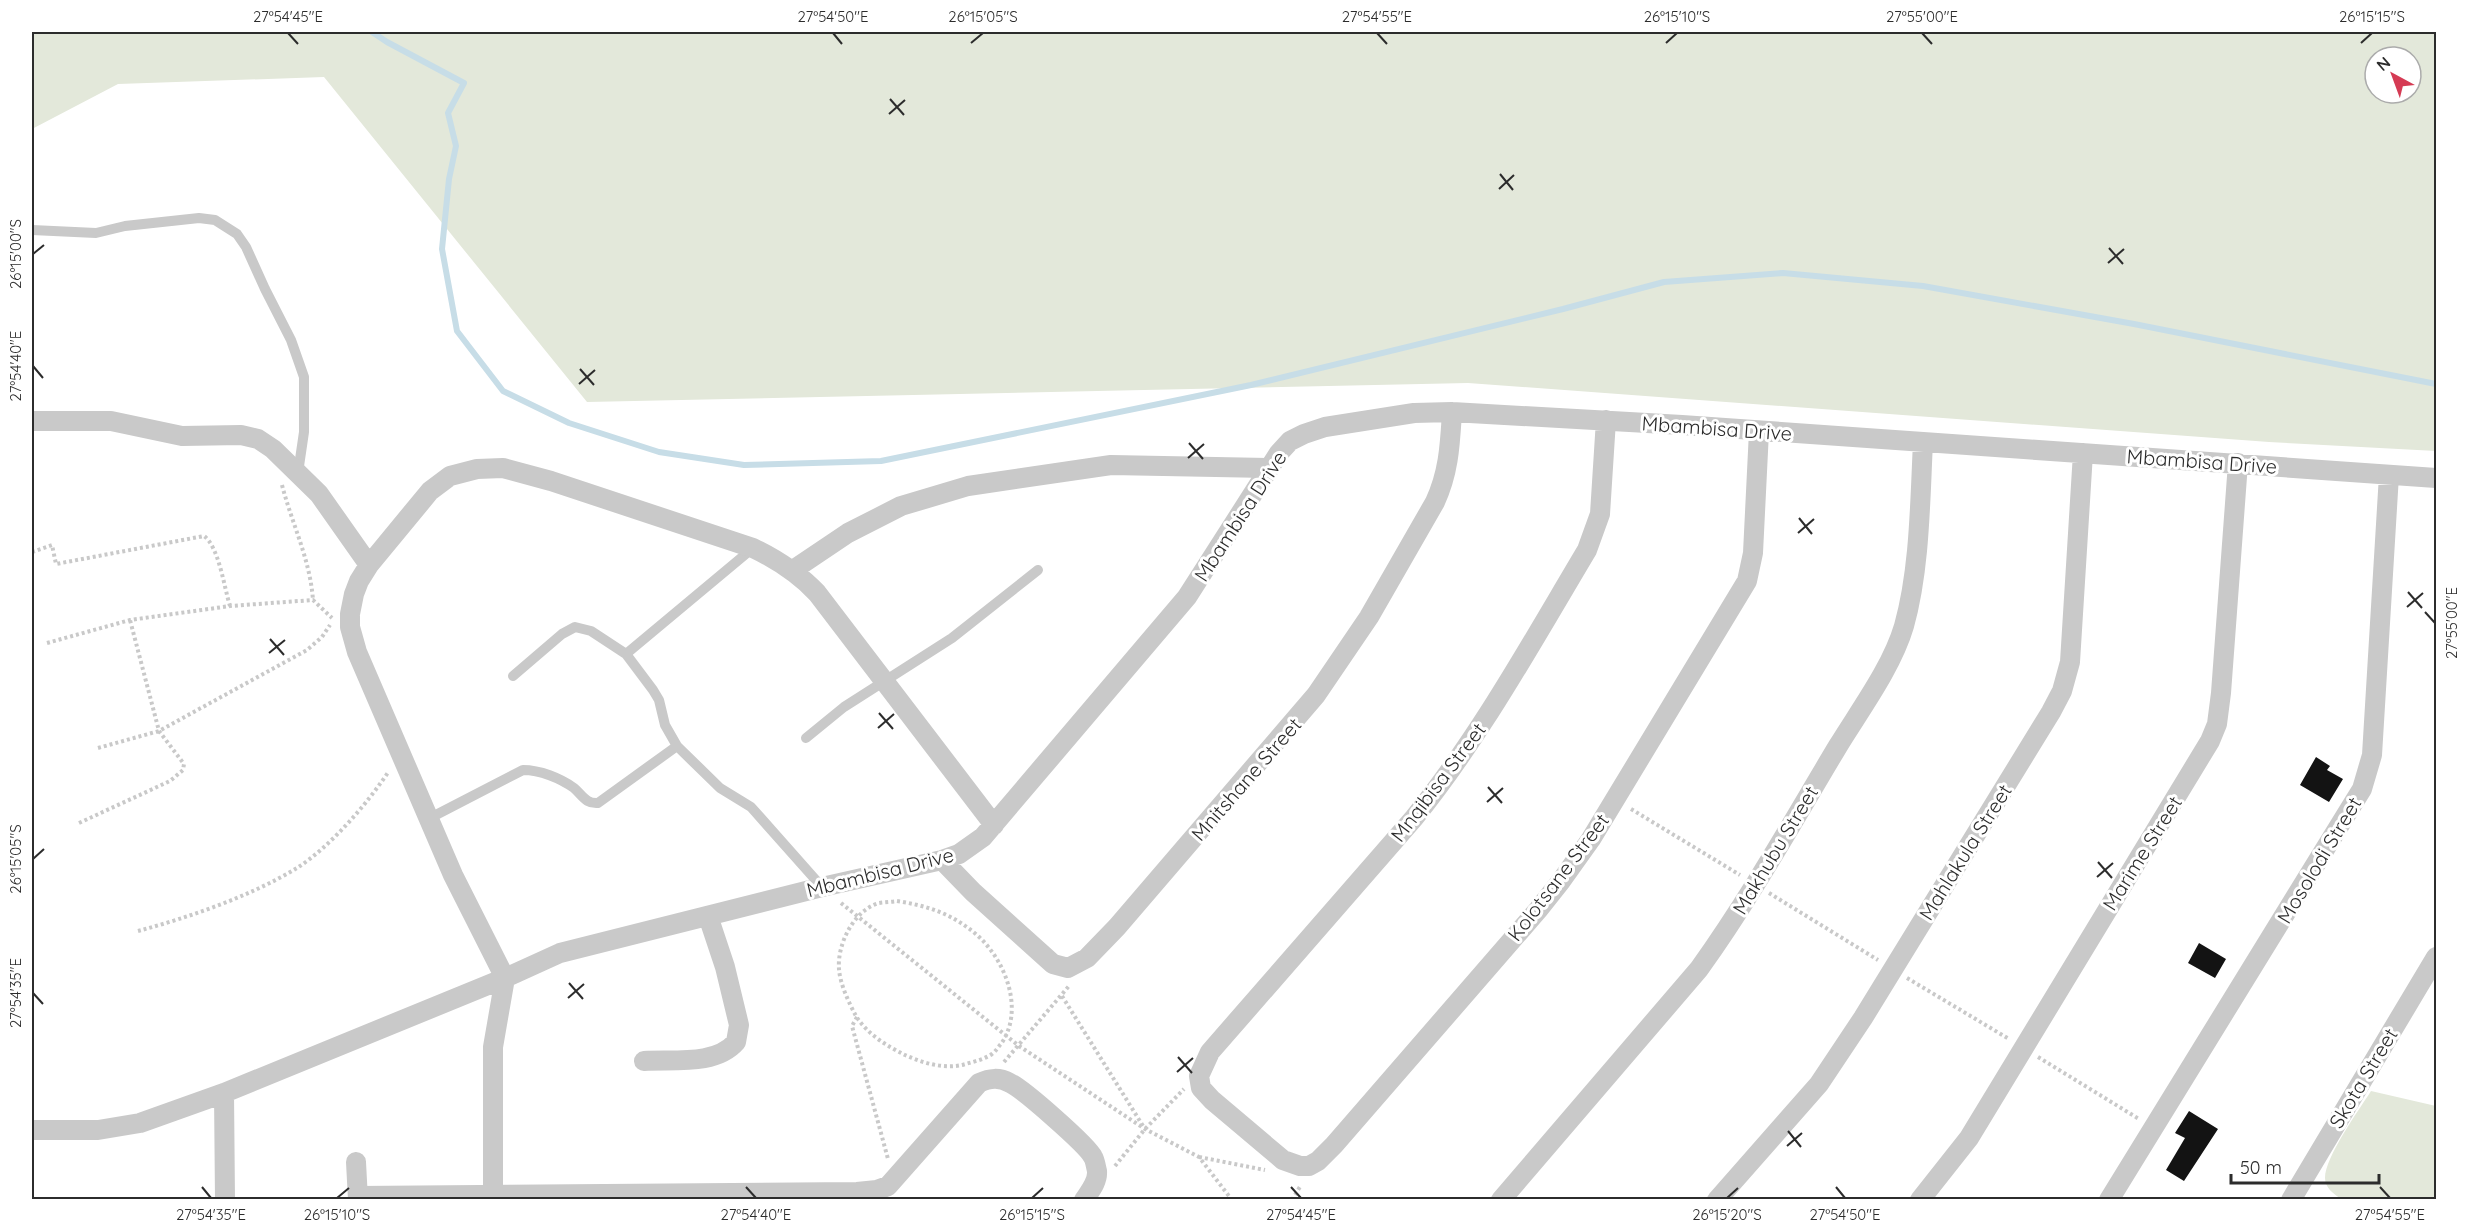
<svg xmlns="http://www.w3.org/2000/svg" width="2468" height="1231" viewBox="0 0 2468 1231" font-family="Quicksand,sans-serif">
<style>
.green{fill:#e3e8da;fill-rule:evenodd}
.lines{fill:none;stroke-linecap:round;stroke-linejoin:round}
.stream{stroke:#c7dde7;stroke-width:6}
.building{fill:#131313}
.path{stroke:#c9c9c9;stroke-width:4;stroke-dasharray:3 3;stroke-linecap:butt}
.lane{stroke:#c9c9c9;stroke-width:10}
.street{stroke:#c9c9c9;stroke-width:20}
.ticks{fill:none;stroke:#2c2c2c;stroke-width:2}
.labels{text-anchor:middle;dominant-baseline:central;stroke-width:6;stroke-linejoin:round;paint-order:stroke}
.street-label{font-size:20px;fill:#2c2c2c;stroke:#fff}
.neatline{fill:none;stroke:#2c2c2c;stroke-width:2}
.ticks-label{font-size:15px;text-anchor:middle;fill:#2c2c2c}
</style>
<rect width="100%" height="100%" fill="#fff"/>
<path class="green" d="M32,32h2404v419l-167,-9 -801,-59 -881,19 -263,-325 -206,7 -86,45zM2375,57h36v36h-36z
M2371,1091l65,15v93h-95c-7,-5 -16,-11 -16,-21 0,-21 34,-68 46,-87z"/>
<g class="lines">
<path class="stream" d="M372,32l15,10 77,41 -16,30 8,33 -7,33 -7,70 15,82 46,60 66,32 90,29 85,13 137,-4 370,-76 312,-76 101,-27 119,-9 140,13 211,38 302,60"/>
</g>
<path class="building" d="M2316,757l14,9 -3,4 16,9 -14,23 -29,-17z
M2199,943l27,16 -11,19 -27,-15z
M2189,1111l29,18 -34,52 -18,-11 19,-32 -10,-5z"/>
<g class="lines">
<path class="path" d="M282,485c10,39 28,74 31,115
M32,552l20,-7 4,19 148,-28c15,11 20,51 26,70
M47,643l83,-23 100,-14 83,-6 19,18
M98,748l61,-17 148,-81 15,-13 8,-12
M1631,809l109,66
M79,823l91,-42 13,-11 1,-6 -25,-33 -29,-111
M1769,893l109,67
M897,901c26,4 50,11 71,27 34,23 59,79 33,116 -3,3 -5,7 -9,10 -9,6 -20,8 -30,11 -19,4 -39,-2 -57,-10 -18,-9 -38,-21 -49,-39 -7,-13 -16,-32 -17,-47 -2,-25 15,-59 40,-66 6,-1 12,-1 18,-2z
M841,903l178,143 126,83 54,28 33,43
M138,931c52,-14 113,-35 159,-63 34,-22 70,-64 92,-97
M1907,978l102,61
M1062,996l81,130
M857,1017l-5,9 36,133
M2038,1057l101,62
M1004,1062l65,-76
M1199,1157l66,13
M1115,1166l30,-37 39,-40
M1292,1200l9,-15"/>
<path class="lane" d="M32,230l64,3 29,-7 74,-8 16,2 22,14 9,13 19,42 26,51 13,37v55l-6,41
M626,654l127,-106
M806,738l38,-31 108,-69 86,-68
M677,746l43,42 31,19 71,80
M430,818l93,-48c17,0 37,8 51,18 9,8 12,16 24,15l79,-57 -12,-21 -6,-25 -6,-10 -27,-36 -35,-23 -16,-4 -13,7 -49,42"/>
<path class="street" d="M1606,420l-6,94 -13,36c-55,92 -106,185 -173,268l-204,234 -11,24 2,12 11,12 71,60 17,6h9l9,-5 16,-16 204,-235 23,-29 30,-42 156,-258 6,-28 6,-122
M32,421h79l71,15 59,-1 17,4 15,10 46,45 50,71
M793,570l55,-37 53,-27 67,-20 143,-21 157,3
M942,860l31,32 80,72 15,4 19,-10 30,-31 199,-232 53,-78 66,-115c14,-30 15,-58 17,-90
M505,978l-52,-103 -96,-223 -7,-25v-13l4,-20 5,-13 10,-16 61,-74 20,-15 27,-7 26,-1 48,13 202,67c25,12 45,25 64,45l177,232
M644,1061c29,-2 71,5 92,-19l3,-17 -14,-58 -17,-51
M224,1093l1,107
M32,1130h66l42,-7 84,-30 281,-115 55,-25 262,-66 120,-27 17,-6 24,-17 204,-240 92,-144 11,-12 14,-7 21,-7 89,-14 38,-1 230,13 754,53
M356,1162l2,38
M358,1196l499,-4 20,-2 11,-4 91,-103c11,-5 20,-6 31,0 13,6 77,62 83,74 2,3 3,10 4,14 1,11 -7,20 -13,29
M493,1200v-153l12,-69
M1501,1200l198,-231c51,-71 94,-148 139,-223 22,-36 54,-79 66,-120 16,-57 16,-125 19,-184
M1717,1200l102,-116 44,-66 188,-306 11,-21 8,-29 13,-209
M1920,1200l49,-62 241,-397 7,-17 4,-31 17,-230
M2109,1200l240,-390 13,-21 10,-34 17,-280
M2291,1200l145,-243"/>
</g>
<path class="ticks" d="M288,33l10,11M833,33l9,11M1377,33l10,11M1922,33l10,11M971,43l12,-10M1666,43l11,-10M2361,43l11,-10M890,99l14,16M889,114l16,-14M1500,174l13,16M1499,189l15,-14M2109,248l14,16M33,254l11,-9M2108,263l16,-14M33,366l10,12M580,369l14,16M579,384l16,-14M1189,443l14,16M1188,458l16,-14M1799,518l13,16M1798,533l16,-14M2408,592l14,16M2407,607l16,-14M2425,612l10,11M270,639l14,16M269,653l16,-13M879,713l14,16M878,728l16,-14M1488,787l14,16M1487,802l16,-14M33,859l11,-10M2098,862l14,16M2097,877l16,-14M569,983l14,16M33,993l10,11M568,998l16,-14M1178,1057l14,16M1177,1072l16,-14M1788,1131l13,16M1787,1146l15,-13M202,1187l9,11M746,1187l10,11M1291,1187l10,11M1836,1187l9,11M2380,1187l10,11M337,1198l12,-10M1032,1198l11,-10M1727,1198l11,-10"/>
<g class="labels">
<g class="street-label">
<text transform="translate(1717 428) rotate(4)">Mbambisa Drive</text>
<text transform="translate(2202 461) rotate(4)">Mbambisa Drive</text>
<text transform="translate(1240 516) rotate(-57)">Mbambisa Drive</text>
<text transform="translate(1246 779) rotate(-49)">Mnitshane Street</text>
<text transform="translate(1438 782) rotate(-53)">Mnqibisa Street</text>
<text transform="translate(1775 850) rotate(-59)">Makhubu Street</text>
<text transform="translate(1965 852) rotate(-58)">Mahlakula Street</text>
<text transform="translate(2142 853) rotate(-58)">Marime Street</text>
<text transform="translate(2319 860) rotate(-59)">Mosolodi Street</text>
<text transform="translate(880 872) rotate(-14)">Mbambisa Drive</text>
<text transform="translate(1558 877) rotate(-53)">Kolotsane Street</text>
<text transform="translate(2363 1078) rotate(-59)">Skota Street</text>
</g>
</g>
<rect width="2468" height="1231" fill="none" stroke="#ffffff" stroke-width="66"/>
<g transform="translate(2393 75) rotate(319)"><circle r="28" fill="#ffffff" stroke="#ababab" stroke-width="1.5"/>
<path d="M0-4.5L10 22L0 15L-10 22Z" fill="#d53b54"/>
<text y="-9" font-size="16" font-weight="bold" text-anchor="middle" fill="#2c2c2c">N</text>
</g>
<path d="M2231 1174v9h148v-9" fill="none" stroke="#2c2c2c" stroke-width="3"/>
<text x="2240" y="1174" font-size="18" fill="#2c2c2c" stroke="#ffffff" stroke-width="4.5" paint-order="stroke">50 m</text>
<rect x="33" y="33" width="2402" height="1165" class="neatline"/>
<g class="ticks-label">
<text x="288" y="22">27°54'45"E</text>
<text x="833" y="22">27°54'50"E</text>
<text x="983" y="22">26°15'05"S</text>
<text x="1377" y="22">27°54'55"E</text>
<text x="1677" y="22">26°15'10"S</text>
<text x="1922" y="22">27°55'00"E</text>
<text x="2372" y="22">26°15'15"S</text>
<text transform="translate(16 254) rotate(-90)" y="5">26°15'00"S</text>
<text transform="translate(16 366) rotate(-90)" y="5">27°54'40"E</text>
<text transform="translate(2452 623) rotate(-90)" y="5">27°55'00"E</text>
<text transform="translate(16 859) rotate(-90)" y="5">26°15'05"S</text>
<text transform="translate(16 993) rotate(-90)" y="5">27°54'35"E</text>
<text x="211" y="1220">27°54'35"E</text>
<text x="337" y="1220">26°15'10"S</text>
<text x="756" y="1220">27°54'40"E</text>
<text x="1032" y="1220">26°15'15"S</text>
<text x="1301" y="1220">27°54'45"E</text>
<text x="1727" y="1220">26°15'20"S</text>
<text x="1845" y="1220">27°54'50"E</text>
<text x="2390" y="1220">27°54'55"E</text>
</g>
</svg>
